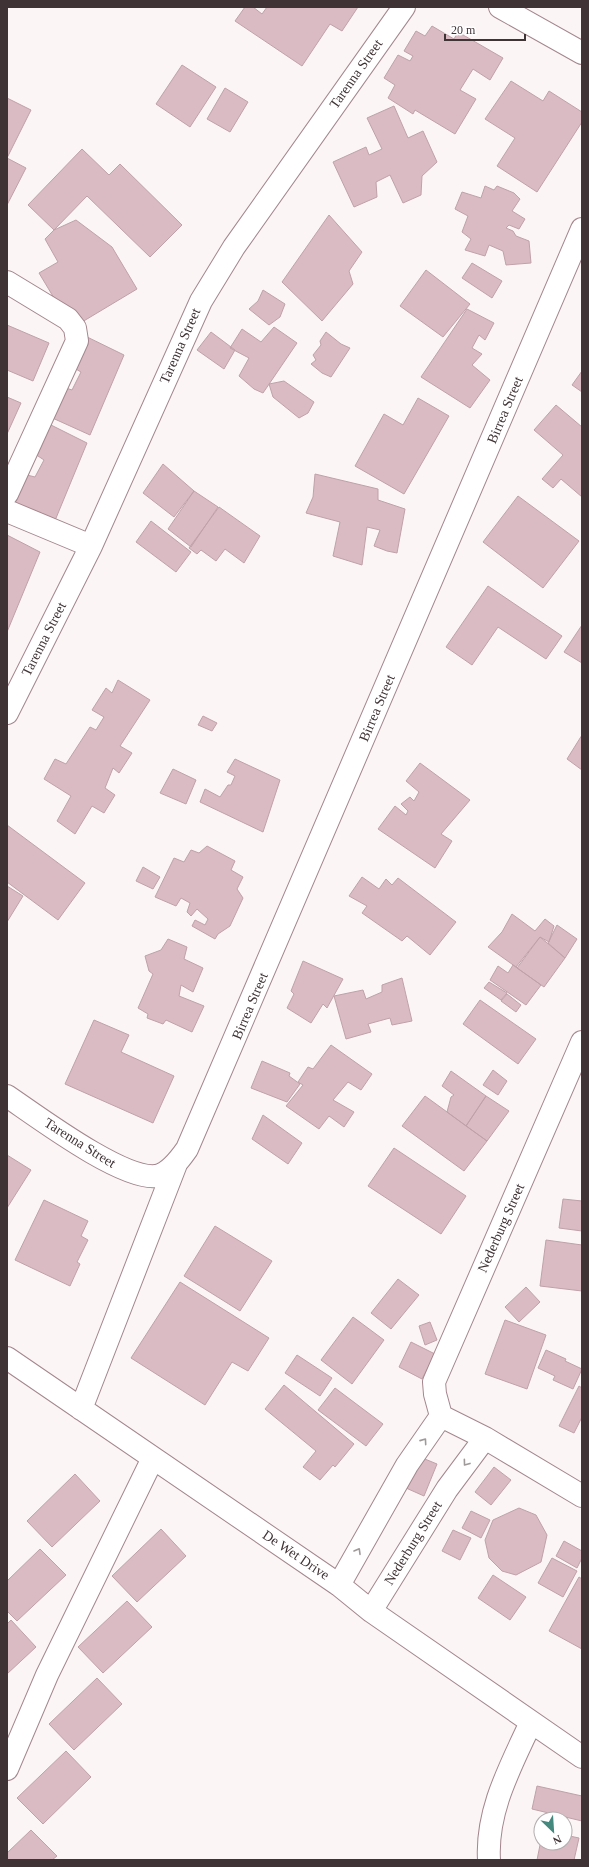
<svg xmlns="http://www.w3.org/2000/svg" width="589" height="1867" viewBox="0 0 589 1867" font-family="Georgia,serif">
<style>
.building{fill:#dbbbc3;stroke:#c0a1a9}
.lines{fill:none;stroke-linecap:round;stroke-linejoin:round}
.minor-casing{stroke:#a4868e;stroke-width:24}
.minor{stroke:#fff;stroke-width:22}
.oneway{stroke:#a0999a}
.labels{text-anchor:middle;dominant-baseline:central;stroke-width:4;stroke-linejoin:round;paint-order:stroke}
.street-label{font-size:14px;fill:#403336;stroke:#fff}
</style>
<rect width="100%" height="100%" fill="#fbf5f6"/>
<path class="building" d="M245,7h8l9,7 5,-7h91l-16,24 -12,-7 -28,42 -67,-45z
M432,26l22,13 4,-7 45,26 -13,22 -17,-11 -13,21 16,9 -21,35 -40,-24 -2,4 -25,-16 7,-13 -11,-7 14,-23 12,6 3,-5 -9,-5 12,-20 9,5z
M182,65l34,22 -26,40 -34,-23z
M511,81l32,20 6,-10 33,21v10l-45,70 -40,-26 18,-28 -30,-19z
M225,88l23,14 -18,30 -23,-13z
M7,98l24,12 -24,48 19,10 -19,37z
M394,106l14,32 15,-7 14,31 -15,14 -1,19 -18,8 -13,-28 -14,7 1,15 -23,10 -21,-45 33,-15 3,8 13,-6 -15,-31z
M82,149l27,26 11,-11 62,61 -32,32 -63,-61 -33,34 -26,-25z
M485,186l9,4 3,-4 17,7 6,6 -8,12 13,8 -6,10 -10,-4 -3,3 7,3 3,5 13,5 2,22 -25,2 -3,-14 -14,-6 -4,11 -20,-6 6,-11 -9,-7 6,-16 -13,-7 7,-17 19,6z
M329,215l33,37 -13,19 4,13 -31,37 -40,-39z
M76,220l36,27 25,42 -65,39 -33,-55 19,-11 -13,-23 9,-9z
M472,263l30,18 -10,17 -30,-20z
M426,270l44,34 -27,33 -43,-31z
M263,290l22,14 -5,13 -11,8 -20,-16 9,-8z
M467,309l27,14 -9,17 -6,-5 -7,13 10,6 -10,11 18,15 -20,28 -49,-31z
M7,325l42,18 -16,38 -26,-11z
M274,327l23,16 -34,50 -9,-4 -15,-13 10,-18 -19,-10 12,-19 19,13z
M211,332l24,18 -11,19 -27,-19z
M326,332l15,12 9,4 -19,29 -9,-4 -11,-9 5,-4 -3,-5 8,-10 -1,-4z
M81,334l43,21 -34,80 -42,-19 12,-30 12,4 9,-18 -12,-7z
M582,371v21l-10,-7z
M284,381l30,21 -6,11 -9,5 -26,-21 -4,-13z
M7,397l14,6 -14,31z
M418,398l31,18 -45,78 -49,-28 29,-52 19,11z
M556,405l26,22v70l-21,-18 -8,9 -11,-9 21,-24 -29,-25z
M45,422l42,21 -33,80 -43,-19 12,-30 12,3 9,-17 -12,-8z
M163,464l31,27 -20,26 -31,-24z
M315,474l63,15v11l27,9 -8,44 -10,-2 -13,-5 6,-16 -13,-3 -5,38 -29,-9 7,-34 -34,-9 7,-16z
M194,491l24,16 -27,40 -23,-18z
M518,496l61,45 -36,47 -60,-46z
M219,507l41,29 -16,27 -19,-14 -9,12 -15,-11 -4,4 -8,-6z
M151,521l40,31 -15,20 -40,-30z
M7,535l33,17 -33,80z
M488,586l74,50 -16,23 -48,-32 -26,38 -26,-18z
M582,625v38l-18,-11z
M118,680l32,20 -30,46 12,7 -13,20 -6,-5 -8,20 10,7 -11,18 -12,-7 -17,28 -18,-13 14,-25 -27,-17 11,-20 11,5 24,-37 6,3 8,-13 -12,-7 14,-22 6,5z
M203,716l14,7 -5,8 -14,-6z
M582,735v35l-15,-11z
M235,759l45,21 -17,52 -63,-30 5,-13 15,8 8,-12h3l4,-9 -8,-4z
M420,763l50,37 -29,34 11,7 -17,27 -57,-39 17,-23 11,9 2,-4 -7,-7 9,-7 4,4 5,-9 -13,-11z
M173,769l23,11 -10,24 -26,-11z
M7,825l78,58 -27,37 -51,-38z
M207,846l28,15 -4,9 12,7 -6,12 6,9 -13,28 -12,8 -3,5 -23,-13 3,-6 10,5 3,-6 -11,-10 -6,7 -4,-4 3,-9 -9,-5 -5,8 -21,-9 19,-39 10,4 7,-12 8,3z
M143,867l17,10 -7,12 -17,-8z
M362,877l17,12 7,-10 6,6 6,-7 58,44 -26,33 -23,-19 -5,5 -40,-28 5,-7 -18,-10z
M7,886l16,10 -16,26z
M512,914l23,17 10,-12 9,7 -5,16 -9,-5 -24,30 -28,-20 14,-15z
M557,925l20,14 -12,19 -17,-15z
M540,937l25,21 -21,29 -27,-19z
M168,939l19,8 -3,12 19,9 -10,24 -12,-7 -2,11 25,10 -12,26 -26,-12 -3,4 -16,-6 1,-4 -10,-6 15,-34 -4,-3 -4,-15 16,-6z
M303,961l40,18 -16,29 -4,-4 -12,19 -24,-15 7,-14 -3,-3z
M513,965l28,20 -15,20 -36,-25 8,-14 10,7z
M402,978l10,43 -20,4 -2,-7 -22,6 3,8 -25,7 -12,-43 29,-6 3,9 16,-7v-7z
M489,982l18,11 -6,7 -17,-12z
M507,994l14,11 -5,7 -15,-11z
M480,1000l56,39 -18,25 -55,-40z
M94,1020l35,15 -8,17 53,24 -21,47 -88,-39z
M331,1045l41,29 -11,16 -13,-8 -15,18 21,12 -10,15 -15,-11 -10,13 -33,-23 17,-21 -5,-3 10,-15 5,2z
M262,1061l28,12 -1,3 11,8 -13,18 -36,-14z
M493,1070l14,11 -9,14 -15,-10z
M451,1071l35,25 -20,30 -19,-14 4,-15 3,-2 -12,-9z
M425,1096l62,45 -23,30 -62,-45z
M486,1096l23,15 -22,30 -21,-15z
M263,1115l39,28 -14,21 -36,-25z
M394,1148l72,48 -25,38 -73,-48z
M7,1155l24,15 -24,38z
M563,1199l19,2v30l-23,-3z
M44,1200l44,21 -7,15 7,4 -11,22 3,2 -10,22 -55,-26z
M215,1226l57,35 -32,50 -56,-35z
M546,1240l36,5v46l-42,-5z
M398,1279l21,16 -28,34 -20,-16z
M180,1282l89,56 -21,33 -16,-9 -27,43 -74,-47z
M526,1287l14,15 -21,20 -14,-15z
M353,1317l31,23 -32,44 -31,-24z
M505,1320l41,15 -19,54 -42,-15z
M430,1322l7,18 -12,5 -6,-19z
M411,1342l24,12 -13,25 -23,-12z
M546,1350l20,9 -1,2 17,8 -9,20 -20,-9 2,-4 -17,-8z
M297,1355l35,23 -12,18 -35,-23z
M284,1385l70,59 -19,23 -2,-2 -13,15 -17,-13 13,-16 -51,-42z
M579,1386l3,2v29l-8,16 -15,-7z
M335,1388l48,36 -17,22 -48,-36z
M420,1457l17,7 -13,32 -18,-8z
M494,1467l17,13 -20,25 -16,-13z
M75,1474l25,27 -48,46 -25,-26z
M519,1508l17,7 11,20 -6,27 -25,13 -14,-4 -13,-13 -4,-18 8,-20z
M471,1511l19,9 -9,18 -19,-10z
M161,1529l25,27 -49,46 -25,-26z
M453,1530l18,8 -11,22 -18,-9z
M564,1541l18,10v7l-5,10 -21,-12z
M40,1549l26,26 -49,46 -10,-10v-30z
M552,1558l25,13 -14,26 -25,-14z
M493,1575l33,22 -16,23 -32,-22z
M579,1577l3,2v70l-33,-18z
M127,1601l25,26 -49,46 -25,-26z
M11,1620l25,27 -29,27v-50z
M97,1678l25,26 -48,46 -25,-26z
M66,1751l25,26 -48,47 -26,-26z
M537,1786l45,10v25l-50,-12z
M31,1830l26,26 -5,4h-45v-7z
M565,1835l14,3 -5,22h-37l4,-20v3h24z"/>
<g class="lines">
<defs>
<path id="minor" d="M500,7l82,46
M7,282l61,37 7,9 2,13 -70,153
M7,511l84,35
M7,713l84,-167 110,-245 33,-54 170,-240
M582,1042l-148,340 1,12 6,22 44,22 97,58
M7,1096c31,21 115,84 149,80 13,-2 24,-17 31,-27l395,-920
M7,1358l332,227 32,26 211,146
M81,1409l95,-245
M339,1585l68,-120 34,-49
M371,1611l76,-122 38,-51
M7,1769l40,-94 106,-217
M489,1860c-3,-50 22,-94 42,-138"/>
</defs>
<use href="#minor" class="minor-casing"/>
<use href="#minor" class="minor"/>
</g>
<defs><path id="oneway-chevron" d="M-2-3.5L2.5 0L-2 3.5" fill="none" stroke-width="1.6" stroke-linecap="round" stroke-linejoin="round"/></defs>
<g class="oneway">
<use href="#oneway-chevron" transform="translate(424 1441) rotate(-55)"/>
<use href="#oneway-chevron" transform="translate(466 1463) rotate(126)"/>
<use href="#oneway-chevron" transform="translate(358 1551) rotate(-60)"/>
</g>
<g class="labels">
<g class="street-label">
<text transform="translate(356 74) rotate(-55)">Tarenna Street</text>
<text transform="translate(180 346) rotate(-66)">Tarenna Street</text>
<text transform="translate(505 410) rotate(-67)">Birrea Street</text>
<text transform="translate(44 639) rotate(-63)">Tarenna Street</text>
<text transform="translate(377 708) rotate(-67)">Birrea Street</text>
<text transform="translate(250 1006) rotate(-67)">Birrea Street</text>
<text transform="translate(80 1143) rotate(32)">Tarenna Street</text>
<text transform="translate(501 1228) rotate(-66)">Nederburg Street</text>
<text transform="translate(413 1543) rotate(-58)">Nederburg Street</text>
<text transform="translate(296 1555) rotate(34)">De Wet Drive</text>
</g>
</g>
<rect width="589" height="1867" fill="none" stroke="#403336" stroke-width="16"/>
<g transform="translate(553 1831) rotate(155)"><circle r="19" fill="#ffffff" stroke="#b3adaf"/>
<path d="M0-3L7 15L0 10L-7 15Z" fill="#45897e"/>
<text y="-6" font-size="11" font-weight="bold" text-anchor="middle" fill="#403336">N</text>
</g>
<path d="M445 34v6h80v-6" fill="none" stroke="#403336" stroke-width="2"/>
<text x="451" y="34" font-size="12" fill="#403336" stroke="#ffffff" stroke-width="3" paint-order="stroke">20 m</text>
</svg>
